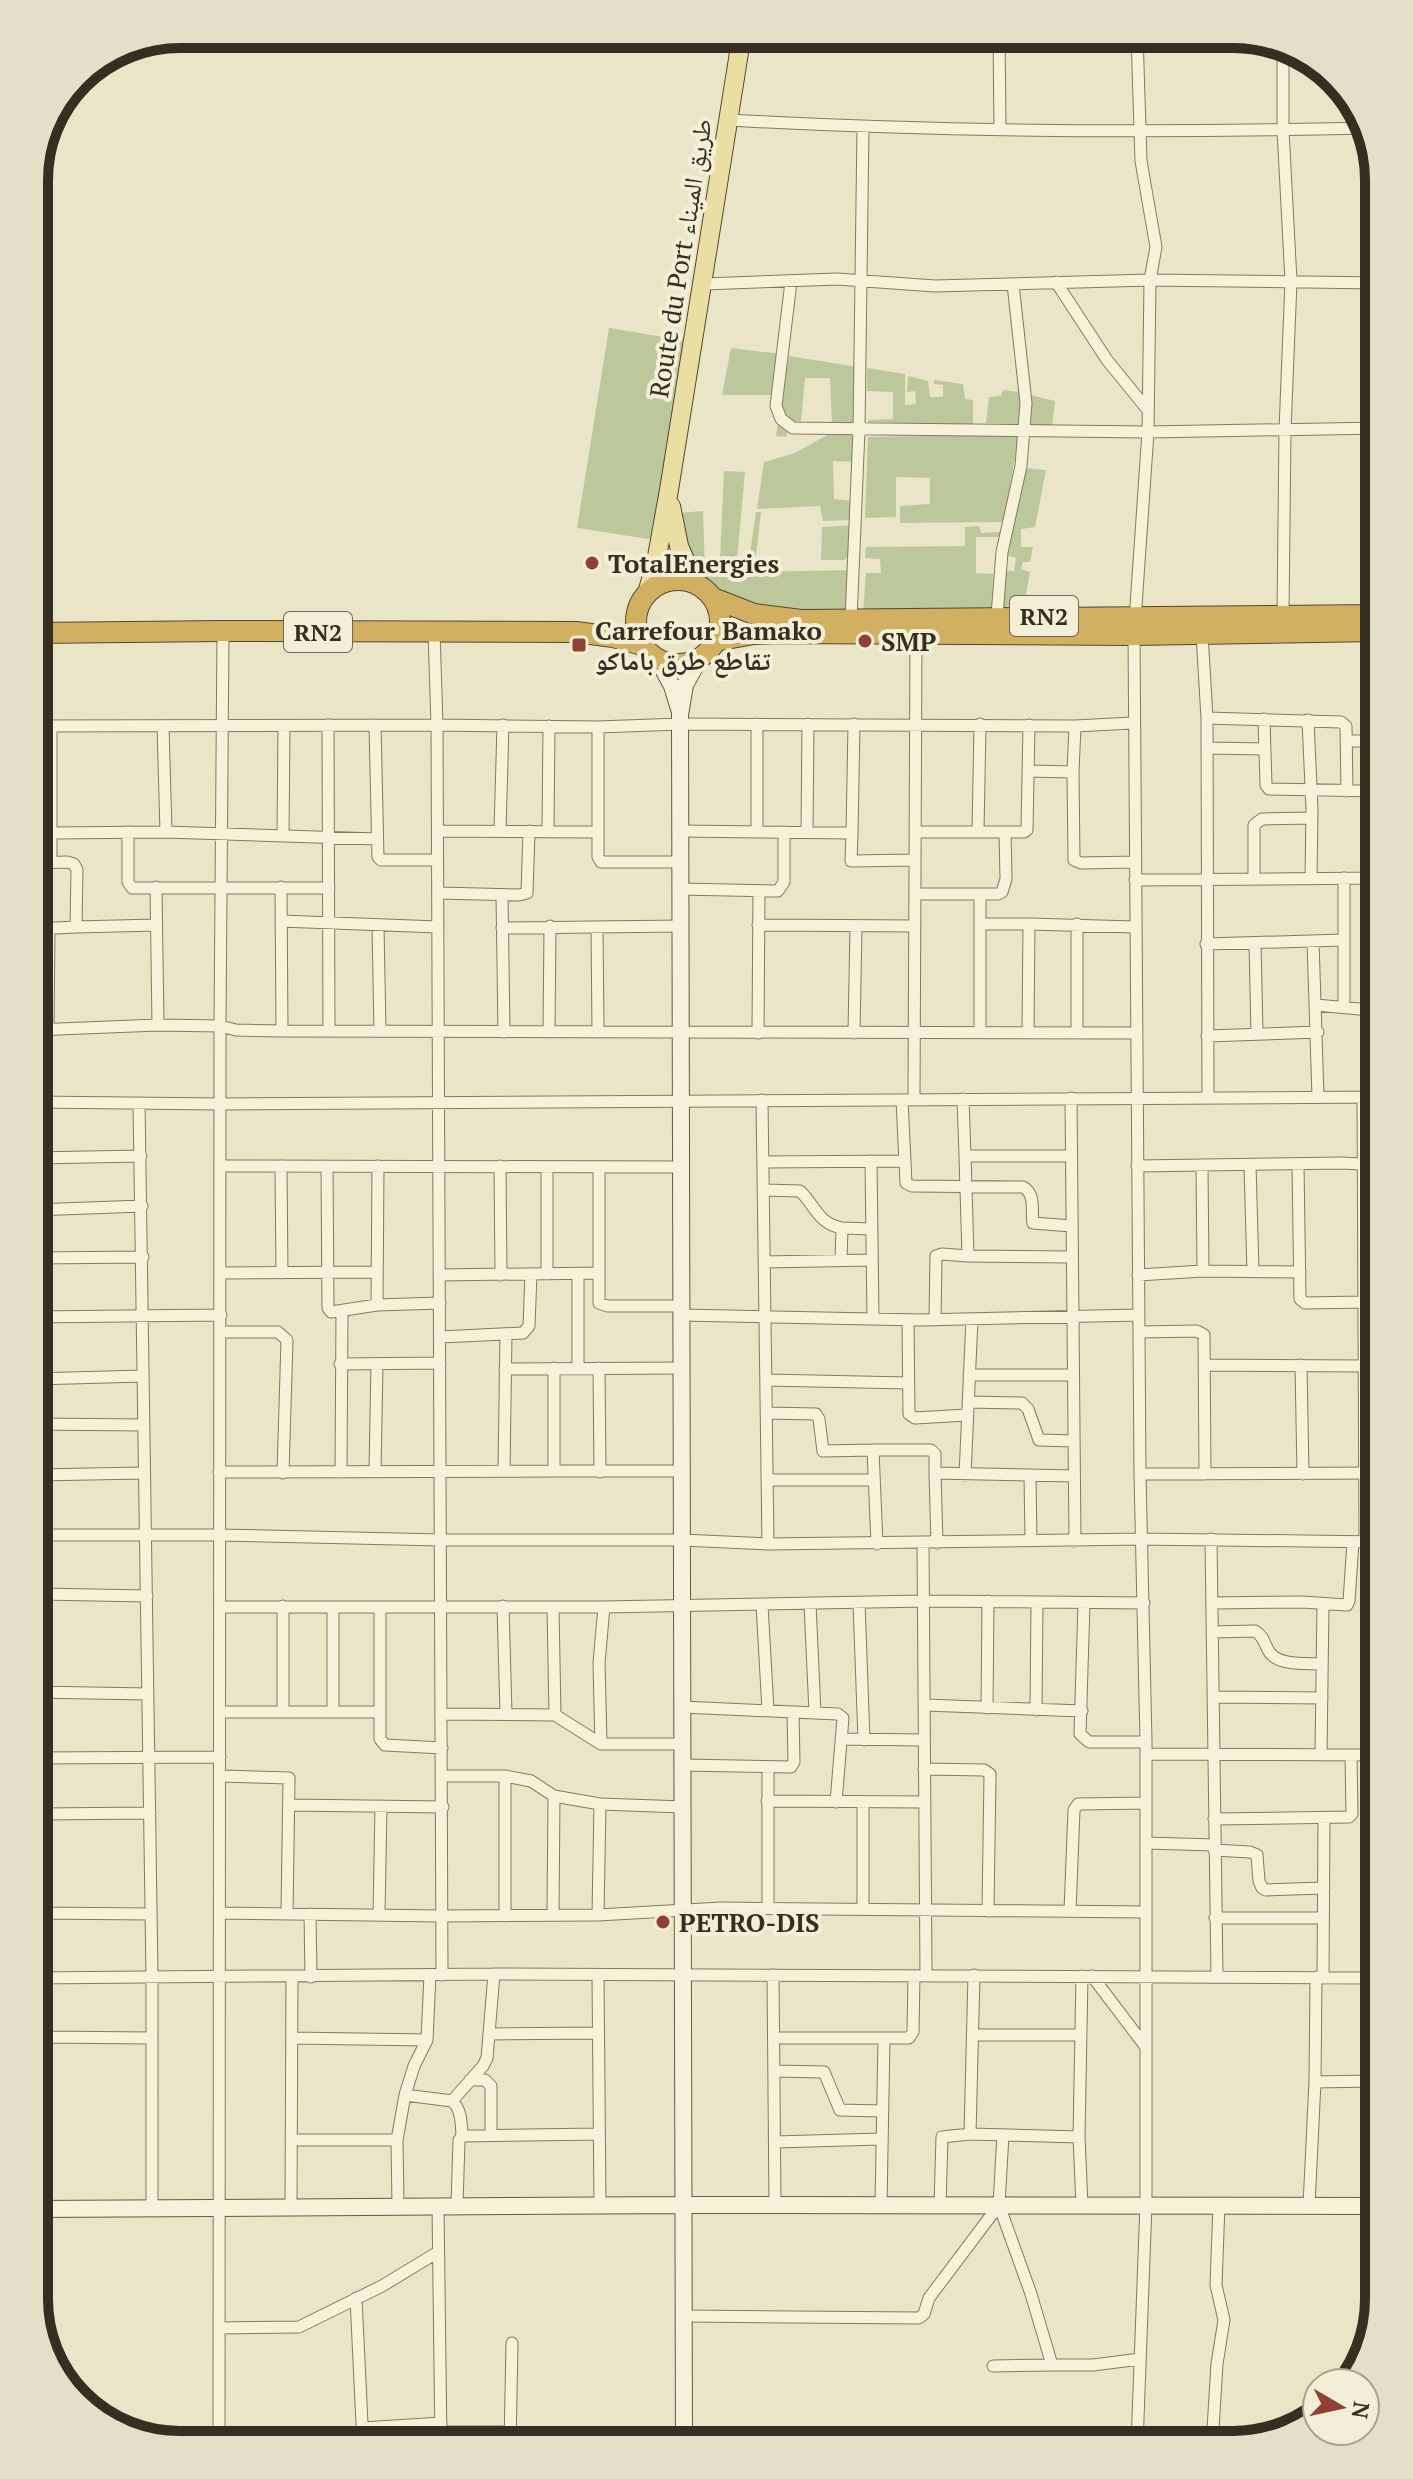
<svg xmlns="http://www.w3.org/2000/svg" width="1413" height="2479" viewBox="0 0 1413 2479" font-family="'PT Serif','Noto Naskh Arabic',serif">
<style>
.green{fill:#bcc89c}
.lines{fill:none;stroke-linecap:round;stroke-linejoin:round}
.street-casing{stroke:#85795e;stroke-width:13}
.secondary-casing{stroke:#675a41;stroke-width:18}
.primary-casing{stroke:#534632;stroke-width:20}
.highway-casing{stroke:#534632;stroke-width:22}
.street{stroke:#f6f2da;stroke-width:11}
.secondary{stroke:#f6f2da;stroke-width:16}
.primary{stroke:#eadfa3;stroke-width:18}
.highway{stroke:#d1b161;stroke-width:20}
.poi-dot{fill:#8e4134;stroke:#f3efd6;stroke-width:3}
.labels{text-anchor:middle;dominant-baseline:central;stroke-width:8;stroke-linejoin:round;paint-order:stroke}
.shield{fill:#f3efd6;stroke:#6f6957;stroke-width:2}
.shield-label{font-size:24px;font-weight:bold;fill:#362f21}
.street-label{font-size:26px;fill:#362f21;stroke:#f3efd6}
.poi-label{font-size:26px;font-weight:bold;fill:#362f21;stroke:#f3efd6;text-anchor:start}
.rim{fill:none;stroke:#362f21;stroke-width:10}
</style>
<rect width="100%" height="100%" fill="#eae5c7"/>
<path class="green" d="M609,328l79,13 -33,199 -78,-12z
M731,348l51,6 -8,41h-52z
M789,356l69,11v60l-26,-2 -2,-47h-25l-4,43 -10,1 -5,15 -10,-1z
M867,368l38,6v31l11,-1 -1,-13 -8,1 1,-16 20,5 2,16h13v-12l-9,-1v-4l29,4 2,15 8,1v24l-105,3v-7l25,-1v-27l-26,-1z
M1003,390l18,2v32l-35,-1 3,-26 12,-1z
M1030,395l25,6 -3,25 -23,-1z
M857,434l-2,28 -22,-1 1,38 20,2 1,19 -32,1 -3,-15 -63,3 7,-47 31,-9 32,-18z
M1019,434l-15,88 -104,1v-17l30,-2v-26l-34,-1v40l-31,1 3,-81z
M1025,468l21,2 -11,57 -14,2v18h12l-3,15h-7l-2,7 9,3 -7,39 -21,-3 4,-37h8l2,-13 -8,-2z
M724,471l21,1 -8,87 -17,1z
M703,511l2,62 42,1 9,-62h5l-7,60 101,-2 -3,44c-41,-3 -128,2 -153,-36 -9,-13 -16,-49 -22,-65z
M855,525l-1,28 -10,7h-23l1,-33z
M979,526l2,7 21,-1v5h-26v36l17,1 -1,37 -129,1 3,-39h15l-1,-14 -15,-1 1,-11 99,-1v-19z"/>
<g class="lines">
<defs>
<path id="street" d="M999,34l1,95
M1283,48v82l8,151 -6,149 -2,185
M729,120c212,12 425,13 638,8
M791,282l-15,124 5,13 12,9 355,4 231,-4
M1056,282l51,78 40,49
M703,284l134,-5 98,7 215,-6 229,3
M997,616l5,-64 19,-86 5,-63 -13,-119
M851,620l8,-190 4,-303
M434,632l3,93 5,1250
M1202,634l5,84
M1264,719l2,66 3,4 110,2
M1308,720l4,89 -1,70
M328,725l1,306
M375,725l3,132 3,3h56
M34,726l403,-1 161,2 82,-3 395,2 58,-3
M51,726v136
M163,726l3,106
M598,727v130l3,5h79
M1347,741h32
M1207,748l58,1
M1029,771l44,1 1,88 7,3 54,-1
M1073,772l2,-46
M438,831l159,1
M500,831l3,-106
M548,831l1,-105
M680,831l172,2 -1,28 64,-1
M128,832v50l4,6h197
M757,832v-108
M807,832l1,-108
M916,832h108l3,-2 2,-105
M978,832l2,-108
M51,833l115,-1 211,7
M852,833l2,-109
M283,835l1,-109
M1344,878v129
M1370,878l3,-42 -1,-45
M1254,879v-54l8,-6 50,-1
M1135,880l244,-2
M156,887l2,138
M281,887l1,144
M680,889l98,2 6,-9v-50
M438,893l81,2 8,-2 2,-62
M915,894h83l4,-2 4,-13 -1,-47
M980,894v138
M502,895l2,137
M281,921l157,6
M980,924h49
M378,925l2,106
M758,925l157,1
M76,927l80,-2
M597,927l1,105
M502,928l179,-2
M34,929l42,-2 1,-57 -3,-6 -7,-2 -33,1
M1313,941l5,156
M1255,943l2,91
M1206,944l138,-4
M1316,1005l54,5 5,4 4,83
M48,1029l1,-100
M34,1030l124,-5 62,1 16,4 46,1 854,2
M549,1032l1,-106
M1028,1032l1,-108 106,3
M758,1033l1,-141
M854,1033l2,-107
M1077,1033v-109
M1207,1036l111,-4
M1363,1097l2,445
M1071,1098l4,443
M1208,1098l-1,-380 134,4 5,4 1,65
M963,1099l2,57h106
M762,1100l6,444
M902,1100l4,83 6,3 111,1c13,7 8,23 10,36l39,3
M914,1100l2,-465
M34,1102l187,2 1158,-7
M139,1103l13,873v232
M965,1156l3,100 104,1
M34,1158l107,-2
M871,1161l2,157
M763,1162l141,-1
M1298,1164l2,135 5,4 59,-1
M1202,1165l1,106
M1250,1165l3,107
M221,1166l460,1
M281,1166l1,107
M327,1166l1,142 3,4 46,-7 63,-2
M500,1166l1,109
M1137,1166l205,-3 37,2
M547,1167v107
M599,1167v136l8,3h75
M764,1190l36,1c15,14 18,33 42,37
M34,1210l108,-4
M34,1227l5,90
M36,1258l107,-1
M841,1260l1,-32 29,1
M764,1262l108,-2
M221,1273l155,-1
M578,1274v94
M439,1275l160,-2
M1138,1275l65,-4 97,1
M377,1305l1,-139
M682,1315l238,5 219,-5
M34,1317l187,-2
M908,1320l1,94 6,4 52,-3
M935,1320l1,-64 6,-2 26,2
M222,1332h56l9,8 -4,133
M1139,1332l58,-1 7,4 1,139
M1364,1334h15
M440,1337l83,-4 6,-7 2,-52
M340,1364l100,-1
M1204,1365l160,1
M1301,1365l2,109
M554,1368v103h128
M599,1368l1,104
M505,1369l177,-1
M969,1375h104
M34,1379l109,-3
M766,1380l142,3
M968,1402l54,1 6,6 11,31 35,1
M766,1413l50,1 3,5 4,32 50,-1
M34,1424l110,1
M34,1444l3,3 2,219 -5,26
M375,1471l2,-107
M504,1471l2,-137
M219,1472l335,-1
M341,1472l1,-161
M1140,1474l239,-1
M37,1475l106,-2
M965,1475l7,-156
M1030,1475l1,66
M767,1480h106
M34,1535h185l222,5h241l86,4 374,-5 237,3
M1211,1539l6,437
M937,1543l-2,-70 139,3
M877,1544l-4,-94h58l4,4v19
M923,1544l3,432
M40,1594l107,2
M859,1603l5,137
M1084,1603l-4,131 9,8h57
M1212,1603l90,-1 45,3 2,-4 4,-59
M810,1604l5,109 23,1 5,4 -7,84
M762,1605l6,105
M283,1606v106
M503,1606l3,108
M221,1607h383l320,-6 220,2
M333,1607v105
M380,1607v132l5,6 57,3
M553,1607l2,108
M1212,1632l43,-1c10,6 9,14 15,22 10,13 37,10 52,11
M34,1692l114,2
M1214,1697l108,1
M925,1705l157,6
M683,1707l132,6
M987,1708l1,-107
M1036,1710l1,-108
M220,1712h160
M442,1714l113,1 46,29h82
M841,1739l83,1
M601,1744l-2,-81 5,-56
M1146,1754l233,1
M1321,1755l2,-151
M34,1758l186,-1
M683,1765l108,2 3,-5 -1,-50
M924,1769l60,1 6,4 -2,137
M220,1776l69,2 -2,136
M442,1776h63l26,5 23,15 46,8
M767,1801l157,1
M863,1803v106
M289,1805l154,2
M41,1814l109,-1
M1214,1819l135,-2 3,-3 -1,-59
M1146,1843l68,2
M1214,1850l36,2 7,3 2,26 3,7 4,2 58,-2
M768,1908v-140
M1070,1911l4,-101 4,-6 67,-1
M36,1913l115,1
M40,1913l2,-155
M220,1913l221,3 157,-1 123,-7 425,4
M310,1914l1,63
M379,1915l2,-109
M553,1915l1,-119
M598,1915l2,-111 83,3
M505,1916v-140
M1215,1918h108
M773,1975l2,230
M598,1976l2,229
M1082,1976l-3,161 3,68
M1092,1976l53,70
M34,1978l460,-4 885,4
M1323,1978l1,-160
M1375,1978l4,-63
M490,2034l108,-1
M973,2035h108
M42,2037l110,1
M292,2038l135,2
M774,2038h135l4,-6 1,-56
M775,2071l49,1 16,38 41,1
M470,2080h15l6,6v48
M1315,2082l57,-1
M405,2095l47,6c10,9 9,22 10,35
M34,2097l5,-7 3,-9v-103
M452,2101l31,-35 4,-8 7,-84
M970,2134l109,3
M1003,2135l-4,70 32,89 21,71h41l47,-6
M291,2140h106
M775,2142l106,-3
M881,2205l3,-166
M940,2205l2,-68 28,-3 4,-159
M1309,2205l6,-123 1,-105
M438,2206l3,239
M457,2206l2,-66 3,-4 137,-2
M1370,2206l3,-135 6,-6
M291,2207l1,-230
M398,2207l-1,-67 8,-45 9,-29 13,-26 3,-65
M356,2298l7,147
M684,2316l235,2 5,-4 5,-16 70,-93
M219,2328l80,-1 83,-41 56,-34
M993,2366l59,-1
M363,2428l78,-5
M441,2432h69
M219,2445l1,-1419 3,-395
M510,2445l2,-102
M1072,2445l140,-8h54
M1137,2445l9,-241v-462l-6,-268 -6,-839 14,-203 2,-152 6,-33 -15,-86 -4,-127
M1212,2445l5,-81 7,-44 -8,-35 3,-80"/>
<path id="secondary" d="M658,660l14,26 7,23
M34,2209l650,-4 695,1
M684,2445l-4,-1730 5,-30 15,-27"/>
<path id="primary" d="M671,506l8,40 16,37
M647,593l9,-31 13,-72 73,-456"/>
<path id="highway" d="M636 622a42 42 0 1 1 84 0a42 42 0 1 1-84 0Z
M713,598l41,16 47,6 578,-5
M34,633l189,-2 353,1 37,5 29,8
M715,641l39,-7 22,-1 358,2 245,-4"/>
</defs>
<use href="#street" class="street-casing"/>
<use href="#secondary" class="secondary-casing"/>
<use href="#primary" class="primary-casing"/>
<use href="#highway" class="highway-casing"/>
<use href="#street" class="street"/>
<use href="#secondary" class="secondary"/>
<use href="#primary" class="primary"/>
<use href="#highway" class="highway"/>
</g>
<g class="poi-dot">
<circle cx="592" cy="563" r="8"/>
<circle cx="865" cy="641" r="8"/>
<rect x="571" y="637" width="16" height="16" rx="4"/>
<circle cx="663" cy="1922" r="8"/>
</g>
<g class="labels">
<g class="shield">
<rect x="1010" y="596" width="68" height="40" rx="6"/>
<rect x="284" y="612" width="68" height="40" rx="6"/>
</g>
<g class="shield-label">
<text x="1044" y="616">RN2</text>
<text x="318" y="632">RN2</text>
</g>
<g class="street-label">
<text transform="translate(680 258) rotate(-81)">Route du Port طريق الميناء</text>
</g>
<g class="poi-label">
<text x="608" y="563">TotalEnergies</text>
<text x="595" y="630">Carrefour Bamako<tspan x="595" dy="30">تقاطع طرق باماكو</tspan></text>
<text x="881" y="641">SMP</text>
<text x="679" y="1922">PETRO-DIS</text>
</g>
</g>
<path d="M0 0H1413V2479H0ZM180 48H1233A132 132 0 0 1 1365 180V2299A132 132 0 0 1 1233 2431H180A132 132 0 0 1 48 2299V180A132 132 0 0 1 180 48Z" fill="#e4e0c8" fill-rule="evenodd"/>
<path class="rim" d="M180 48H1233A132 132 0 0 1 1365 180V2299A132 132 0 0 1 1233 2431H180A132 132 0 0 1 48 2299V180A132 132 0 0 1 180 48Z"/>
<g transform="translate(1341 2407) rotate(99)"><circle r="38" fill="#f3efd6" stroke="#a7a28e" stroke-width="2"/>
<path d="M0-6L14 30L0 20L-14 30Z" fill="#8e4134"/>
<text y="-12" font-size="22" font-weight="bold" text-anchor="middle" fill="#362f21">N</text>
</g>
</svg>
